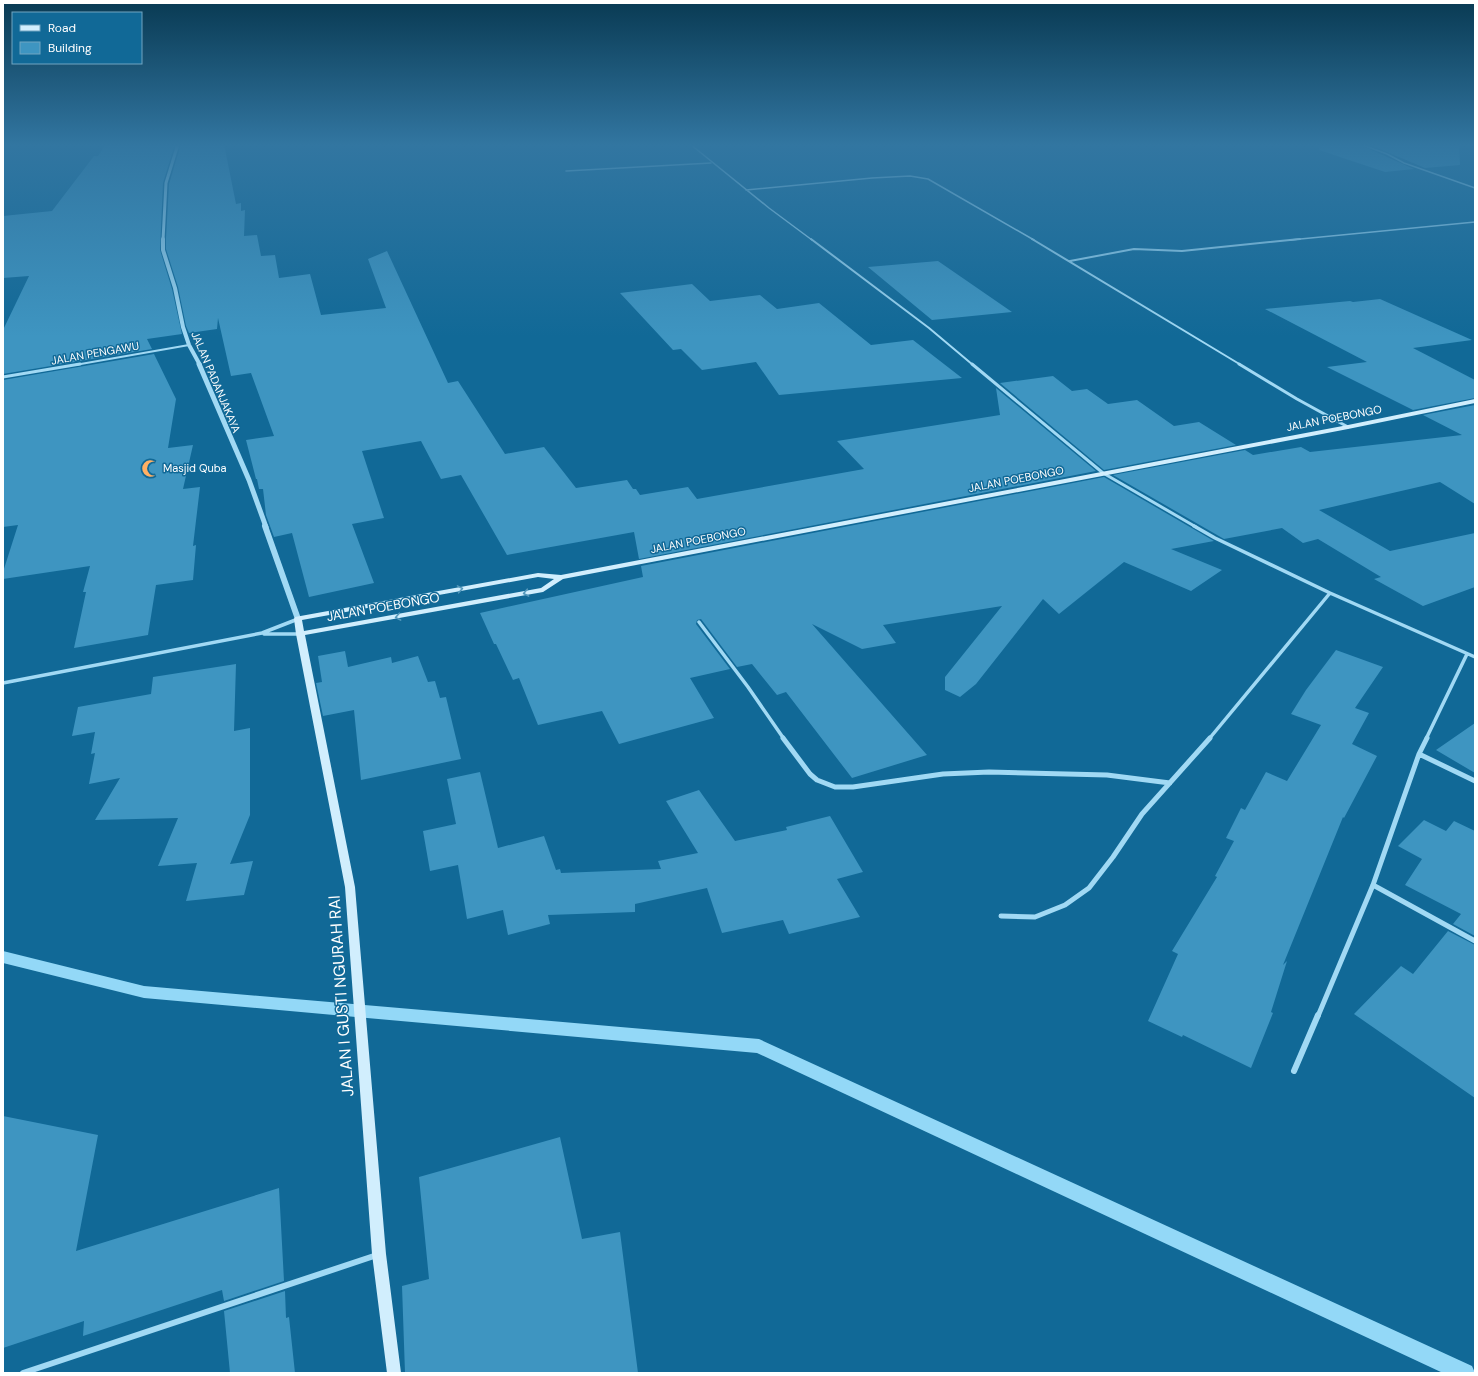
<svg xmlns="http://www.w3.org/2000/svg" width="1478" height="1376" viewBox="0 0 1478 1376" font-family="'DM Sans',sans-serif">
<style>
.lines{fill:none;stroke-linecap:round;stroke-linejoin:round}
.stream{fill:#93d8f7;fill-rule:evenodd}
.building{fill:#3e95c1}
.service{stroke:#a1d9f4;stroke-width:1.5}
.minor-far5{stroke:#a1d9f4;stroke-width:1.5}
.minor-far4{stroke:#a1d9f4;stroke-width:2}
.minor-far3{stroke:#a1d9f4;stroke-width:3}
.minor-far2{stroke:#a1d9f4;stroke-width:3.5}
.minor-far1{stroke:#a1d9f4;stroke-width:5}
.minor{stroke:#a1d9f4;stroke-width:6}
.tertiary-far3{stroke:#a1d9f4;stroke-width:3}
.tertiary-far2{stroke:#a1d9f4;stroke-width:4}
.tertiary-far1{stroke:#a1d9f4;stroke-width:5}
.tertiary{stroke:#a1d9f4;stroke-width:6}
.secondary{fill:#d1eefd;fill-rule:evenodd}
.oneway{stroke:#5498bb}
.labels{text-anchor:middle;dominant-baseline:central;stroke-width:3;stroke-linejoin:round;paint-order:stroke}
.far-street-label{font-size:11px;fill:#fff;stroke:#116997}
.far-poi-label{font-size:11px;fill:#fff;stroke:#116997;text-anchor:start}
.street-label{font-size:13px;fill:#fff;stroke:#116997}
.near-street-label{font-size:16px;fill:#fff;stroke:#116997}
</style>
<rect width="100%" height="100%" fill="#116997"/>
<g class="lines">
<path class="stream" d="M3,951l141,35 615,53 713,327 3,7h-32l-686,-320 -613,-55 -141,-35z"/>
</g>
<path class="building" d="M106,144h69l-12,39 -3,67 12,39 10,45 -35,5 5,10 -149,25v-44l26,-54 -26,2v-62l49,-5 42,-55h4z
M181,144h43l12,60 5,-1v8l4,-1 -1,26 13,-1 4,21 14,-1 4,23 31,-4 11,41 65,-7 -18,-49 19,-8 61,132 10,-2 47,73 39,-7 32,41 51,-8 6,9h3l4,6 48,-8 9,12 167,-30 -27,-28 163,-26 -4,-27 100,83 -457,88 -5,-27 -127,23 -46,-80 -20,4 -20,-38 -59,10 22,67 -32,6 22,59 -65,14 -17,-64 -18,4 -8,-22 -3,-26h-4l-2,-10h-1l-10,-39 28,-4 -23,-63 -20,3 -13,-58 -1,11 -28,4 -3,-7 -8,-39 -12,-38v-11l3,-54z
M1320,144h38l56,25 -29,3 -66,-22z
M1368,144h91l1,21 -35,3z
M938,261l74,51 -80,8 -64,-53z
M692,284l18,17 50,-6 17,14 42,-6 52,42 42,-5 49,38 -183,17 -23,-33 -54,8 -21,-21 -8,1 -53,-57z
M1380,299l92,41 -59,8 62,32v18l-62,12 -86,-43 40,-5 -102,-53 85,-8 3,1z
M154,354l22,45 -8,49 25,-3 -10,44 17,-2 -7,59 3,-1 -3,35 -37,5 -8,50 -74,13 12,-56h-3l7,-26 -87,13v-7l15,-47 -15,2v-147z
M1053,376l19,15 15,-2 21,15 29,-4 37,26 25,-4 37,23 -132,25 -104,-87z
M1475,405v99l-35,-22 -121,28 71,41 85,-18v54l-52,19 -49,-27 7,-2 -63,-38 -15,4 -21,-15 -58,11 -111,-64 132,-25 8,5 48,-8 9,5 152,-17 -39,-20z
M1104,477l110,64 -43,8 51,21 -31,21 -67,-29 -65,52 -16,-15 -67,85 -16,13 -15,-7v-13l57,-71 -119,19 13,18 -34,6 -50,-25 115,131 -75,23 -66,-86 -9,3 -25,-31 -15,3 -36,-48 -4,1 -1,4 34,45 -40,9 24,40 -95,26 -17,-33 -64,14 -19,-47 -6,2 -17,-36h-2l-14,-31 163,-36 -2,-11z
M1336,650l47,17 -28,41 14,5 -17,31 25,12 -33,62 -1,-1 -60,148 4,-4 -16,51 2,1 -22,55 -68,-33 -1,2 -34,-16 30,-67 -6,-3 45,-74 -2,-1 19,-35 -8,-3 15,-30 4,2 21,-38 21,9 34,-56 -30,-11 15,-24z
M345,651l3,16 43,-10 1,6 26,-7 10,26 7,-1 5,17 6,-1 15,62 -100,21 -7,-70 -31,6 -7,-33 6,-1 -4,-26z
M236,664l-2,67 16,-3v87l-20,49 23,-3 -9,34 -58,6 11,-38 -39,3 20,-48 -83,2 25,-42 -31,6 6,-31 -4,1 4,-22 -23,4 6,-29 73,-13 2,-17z
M1475,723v50l-39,-23z
M480,772l18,76 46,-12 12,34 4,-1 1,4 100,-4 -3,-8 40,-8 -32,-52 33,-11 36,51 52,-11 -1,-3 44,-11 33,56 -26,7 23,38 -71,17 -6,-14 -61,13 -15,-45 -72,16v8l-87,3 2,9 -42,11 -5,-25 -36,9 -9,-54 -28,6 -7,-40 33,-7 -9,-45z
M1424,820l22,11 8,-10 21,10v105l-22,-12 8,-10 -56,-29 17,-26 -24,-13z
M1448,931l27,14v153l-121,-84 47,-48 12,8z
M3,1116l95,19 -22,116 203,-63 5,93 -60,20 -2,-11 -139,46 1,-15 -81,27z
M560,1137l22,102 38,-7 18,141h-233l-3,-87 27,-7 -10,-102z
M285,1291l1,27 3,-1 6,56h-65l-6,-62z"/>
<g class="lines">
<path class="service" d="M566,171l145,-8"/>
<path class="minor-far5" d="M690,144l79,64 43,32
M1360,144l27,10 17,9 71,25
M746,190l126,-12 38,-2 18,3 106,61
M1290,240l185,-18"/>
<path class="minor-far4" d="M811,239l118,89 44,37
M1032,239l209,126
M1070,261l64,-12 48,2 118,-12
M75,365l114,-20"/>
<path class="minor-far3" d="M972,364l131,109 93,54
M1239,364l58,35 51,28
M3,377l77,-13"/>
<path class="minor-far2" d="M1194,526l21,12 115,55 145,64
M699,622l49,65 36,52
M264,634h36
M3,683l259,-50 36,-14
M1209,739l121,-146
M1426,739l41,-85"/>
<path class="minor-far1" d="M783,738l27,36 7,6 18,7h18l90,-13 46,-2 118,3 63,8
M1419,754l56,27
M1373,885l102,56
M1001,916l34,1 30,-12 24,-17 24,-31 29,-43 68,-76
M1318,1016l55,-131 46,-131 8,-16"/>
<path class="minor" d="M1294,1071l24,-56
M23,1373l354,-118"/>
<path class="tertiary-far3" d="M163,240l3,-57 12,-39"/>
<path class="tertiary-far2" d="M163,239v11l12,38 8,39 6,18 11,20"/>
<path class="tertiary-far1" d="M199,364l50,116 17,47"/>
<path class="tertiary" d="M265,526l33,93"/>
<path class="secondary" d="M1475,399v4l-127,26 -785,150 -20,13 -238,43 50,252 31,367 15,119h-14l-15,-119 -27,-367 -49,-253 -2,-15 1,-2 243,-44 23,2 787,-150zM538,577l16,2 -13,9 -237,43 -2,-11z"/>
</g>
<defs><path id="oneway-chevron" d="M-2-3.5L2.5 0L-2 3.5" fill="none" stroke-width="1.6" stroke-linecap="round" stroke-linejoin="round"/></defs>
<g class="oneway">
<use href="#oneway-chevron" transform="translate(460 589) rotate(-10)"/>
<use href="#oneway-chevron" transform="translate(526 593) rotate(169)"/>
<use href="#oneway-chevron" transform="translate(398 617) rotate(169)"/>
</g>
<linearGradient id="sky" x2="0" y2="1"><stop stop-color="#093a53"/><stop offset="0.43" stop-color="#3276a1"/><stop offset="1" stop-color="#3276a1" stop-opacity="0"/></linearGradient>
<rect width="1478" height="337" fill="url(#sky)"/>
<defs>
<symbol id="mosque-bare" viewBox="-9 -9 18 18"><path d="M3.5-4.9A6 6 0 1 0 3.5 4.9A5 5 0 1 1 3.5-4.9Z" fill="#ffb064" stroke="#116997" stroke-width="2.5" paint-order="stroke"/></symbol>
</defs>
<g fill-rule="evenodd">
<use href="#mosque-bare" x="138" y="456" width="25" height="25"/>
</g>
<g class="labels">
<g class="far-street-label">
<text transform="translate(95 353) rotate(-10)">JALAN PENGAWU</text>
<text transform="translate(216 382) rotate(67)">JALAN PADANJAKAYA</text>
<text transform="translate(1334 418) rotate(-11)">JALAN POEBONGO</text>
<text transform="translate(1016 479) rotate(-11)">JALAN POEBONGO</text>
<text transform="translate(698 540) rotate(-11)">JALAN POEBONGO</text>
</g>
<g class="far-poi-label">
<text x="163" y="468">Masjid Quba</text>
</g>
<g class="street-label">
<text transform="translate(383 607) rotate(-10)">JALAN POEBONGO</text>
</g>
<g class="near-street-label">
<text transform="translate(341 996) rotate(-94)">JALAN I GUSTI NGURAH RAI</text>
</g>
</g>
<rect width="1478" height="1376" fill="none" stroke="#ffffff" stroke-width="8"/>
<rect x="12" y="12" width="130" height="52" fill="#116997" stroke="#70a5c1"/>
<rect x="20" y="25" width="20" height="6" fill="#d1eefd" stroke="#70a5c1"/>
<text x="48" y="32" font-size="12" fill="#ffffff">Road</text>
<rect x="20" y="42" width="20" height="12" fill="#3e95c1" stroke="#70a5c1"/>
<text x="48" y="52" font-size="12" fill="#ffffff">Building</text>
</svg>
